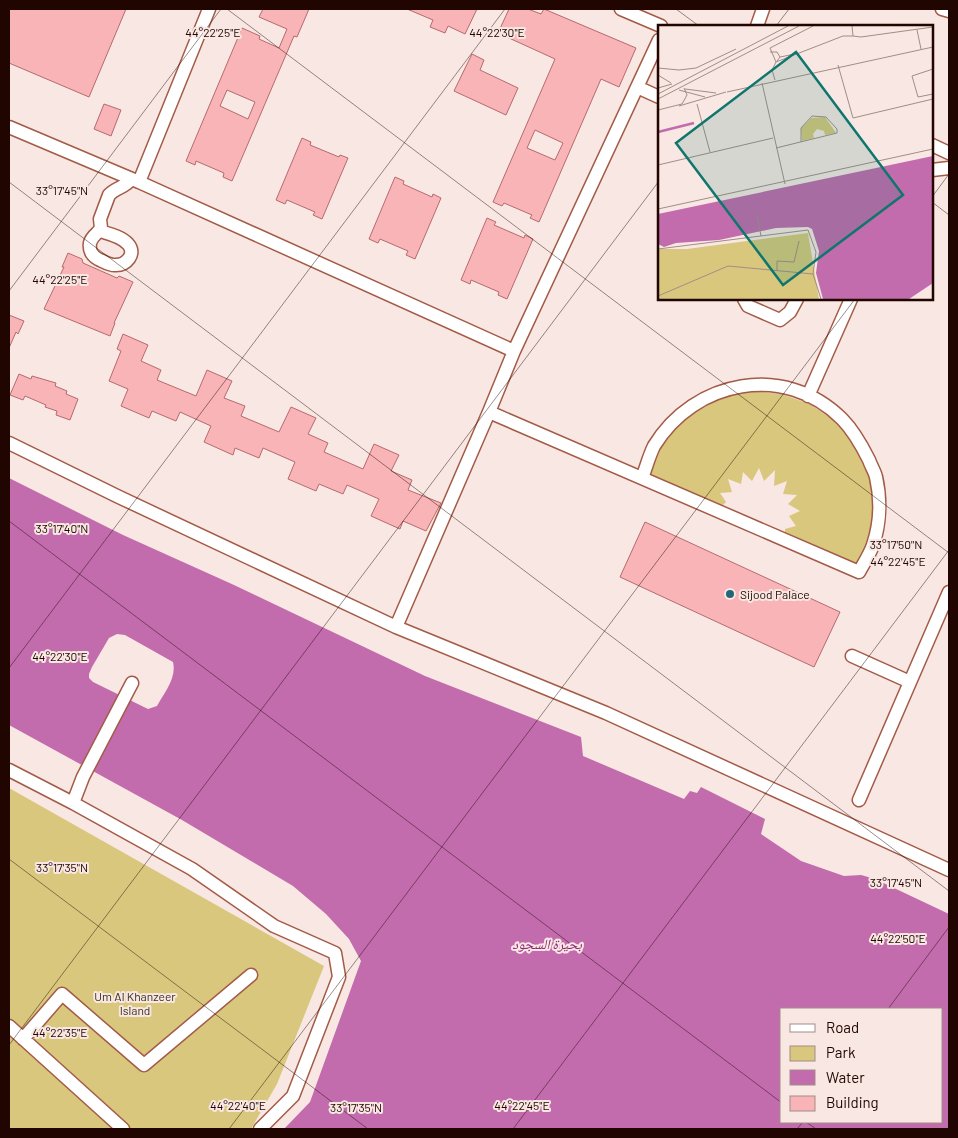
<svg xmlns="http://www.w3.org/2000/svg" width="958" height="1138" viewBox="0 0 958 1138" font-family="Barlow,'Noto Naskh Arabic',sans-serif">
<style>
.green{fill:#d8c77c}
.water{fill:#c26bad;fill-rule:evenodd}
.building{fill:#f8b4b6;stroke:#b76a6e;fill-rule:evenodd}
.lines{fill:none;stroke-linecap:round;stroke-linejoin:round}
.minor-casing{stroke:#a35b47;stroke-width:15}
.minor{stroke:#fff;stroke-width:12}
.ticks{fill:none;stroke:#200501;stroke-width:1;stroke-opacity:0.45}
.poi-dot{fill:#226778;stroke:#f8e7e2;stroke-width:2}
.labels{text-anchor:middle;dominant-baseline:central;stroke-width:4;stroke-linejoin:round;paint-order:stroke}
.poi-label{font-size:12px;fill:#200501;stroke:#f8e7e2;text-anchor:start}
.park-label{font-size:12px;fill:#35301c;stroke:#f8e7e2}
.water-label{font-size:14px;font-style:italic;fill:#8c2379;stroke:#f8e7e2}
.inset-river{fill:none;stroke:#c26bad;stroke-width:2.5}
.inset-road{fill:none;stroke:#a28d88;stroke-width:1}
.view{fill:#0f766e;fill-opacity:0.15;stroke:#0f766e;stroke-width:2.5}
.inset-edge{fill:none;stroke:#200501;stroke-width:2.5}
.ticks-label{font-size:12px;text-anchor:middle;fill:#200501;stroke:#f8e7e2;stroke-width:4;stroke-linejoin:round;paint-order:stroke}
</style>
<rect width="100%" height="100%" fill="#f8e7e2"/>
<path class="green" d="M751,391l30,3 29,10 25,17 21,22 14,26 6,30 -3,29 -6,19 -11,19 -71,-32v-5l11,-3 -7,-10 11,-5 -12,-7 9,-9 -14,-1 4,-13 -13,5 1,-16 -11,11 -5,-13 -7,13 -9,-9 -2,12 -13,-5 4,13 -12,1 6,9 -4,4 -72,-32 4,-15 18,-29 21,-23 28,-11z
M9,788l315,178 -47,118 -26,45h-242z"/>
<path class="water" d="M9,478l114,57 111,50 191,91 156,61 2,19 101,43 6,-8 7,2 4,-6 64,32 -4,15 40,27 43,15 17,-1 14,4 74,35v215h-665l26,-27 51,-141 -12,-22 -23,-25 -33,-28 -111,-66 -173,-95zM117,634l8,1 48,27c4,16 -9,31 -16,44l-9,3 -55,-27 -4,-4v-4l3,-7 17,-29zM782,1009h160v113h-160z"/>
<path class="building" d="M9,9h117l-37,88 -80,-34z
M263,9h46l-12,28 -3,-1 -62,145 -9,-4 1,-4 -28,-12 -1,4 -9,-4 56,-133 18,8 -1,3 20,9 8,-19 -28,-12zM227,90l28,12 -7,17 -28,-13z
M407,9h70l-12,25 -17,-8 -3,7 -15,-6 3,-7z
M509,9h19l13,5 3,-5 92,39 -17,39 -18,-8 -62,143 -9,-4 2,-3 -28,-12 -2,3 -9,-4 62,-143 -57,-26zM535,130l28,13 -8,17 -28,-12z
M472,54l12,6 -4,10 38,18 -12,27 -52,-24z
M104,104l17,6 -10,26 -17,-7z
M302,138l9,4 -1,3 29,12 1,-2 8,3 -26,61 -9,-4 2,-3 -28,-12 -2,4 -9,-4z
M395,177l9,4 -1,3 29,13 1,-3 8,4 -26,61 -9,-4 2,-4 -28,-12 -2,4 -9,-4z
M487,218l9,4 -2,3 30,13 1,-3 8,4 -26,60 -9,-4 1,-3 -28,-12 -1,4 -9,-4z
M68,253l14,6 1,4 34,15 2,-2 14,6 -19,41h1l-5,13 -66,-27 20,-42h-2z
M9,315l15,6 -6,13 -2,-2 -7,16z
M123,334l25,11 -7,16 20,9 -4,10 39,16 11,-26 25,11 -8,17 21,8 -4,10 38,16 12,-25 25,11 -8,16 20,9 -4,9 39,17 11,-25 25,11 -8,16 21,9 -4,10 33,13 -15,28 -23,-10 -3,8 -29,-13 8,-17 -32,-14 -4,9 -24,-10 -3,7 -28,-12 7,-17 -32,-14 -4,10 -24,-10 -2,7 -29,-13 7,-16 -31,-14 -4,9 -24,-10 -3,7 -28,-12 7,-17 -19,-8 12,-30 -4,-2z
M19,374l12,5 1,-3 24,7 -1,3 12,5 -1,3 12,5 -8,21 -14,-5 1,-4 -12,-4 1,-2 -21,-9 -2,4 -13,-5z
M645,522l195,90 -26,55 -194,-90z"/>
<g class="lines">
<defs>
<path id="minor" d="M621,9l40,17
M942,9l7,2
M757,26l6,-17
M637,87l22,10
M9,127l130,55 375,169
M932,145l17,8
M932,170l17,-2
M139,182l70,-173
M100,231c10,3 22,6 28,13 9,10 -2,21 -12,21 -6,1 -13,-4 -18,-6 -7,-4 -9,-9 -8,-16 2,-8 8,-9 11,-15l-1,-9 9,-24c6,-7 17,-8 22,-16
M744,299l4,7 32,14 10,-8 7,-13
M808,396l43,-97
M489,412l370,160c5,-9 11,-18 14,-27 7,-21 8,-46 3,-68 -1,-5 -5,-11 -7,-17 -7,-14 -16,-30 -27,-41 -57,-57 -148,-39 -188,27 -5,10 -8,22 -12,32
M9,443l110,54 277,130 210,86 343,157
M396,627l93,-215 25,-61 145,-311
M852,656l58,26
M9,770l64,33 119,66 82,57 61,27 4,24 -46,119 -33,33
M859,800l90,-208
M73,803l10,-26 49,-94
M9,1026l114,103
M23,1039l39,-45 82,71 107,-90"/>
</defs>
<use href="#minor" class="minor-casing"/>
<use href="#minor" class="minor"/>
</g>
<path class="ticks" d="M227,9l722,544M676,9l23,17M776,26l13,-17M9,182l940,709M932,197l17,-23M932,202l17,13M9,291l212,-282M9,521l773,582M9,668l496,-659M9,859l359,270M888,1009l61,-82M9,1045l650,-864M806,1122l10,7M229,1129l626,-830M513,1129l436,-579M797,1129l6,-7"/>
<circle class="poi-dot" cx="730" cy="594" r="5"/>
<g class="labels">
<g class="poi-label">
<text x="740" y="594">Sijood Palace</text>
</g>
<g class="park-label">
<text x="135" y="996">Um Al Khanzeer<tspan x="135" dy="14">Island</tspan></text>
</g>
<g class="water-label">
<text x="547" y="943">بحيرة السجود</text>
</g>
</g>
<g transform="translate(658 25)">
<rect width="275" height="275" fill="#f8e7e2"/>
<path d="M167,92l11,16 -11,2 -1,-4 -7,-2 -4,5 1,4 -12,3 -1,-13 10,-10zM150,208l11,66h-161v-50h29z" fill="#d8c77c"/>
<path d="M275,131v127l-24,16h-86l-7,-26 3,-22 -7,-22 -4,-2 -32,1 -57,12 -43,3 -12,4 -6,-3v-30z" fill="#c26bad"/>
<path class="inset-river" d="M0,107l36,-9"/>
<path class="inset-road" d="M155,1l-43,22 6,14 67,-26h10M194,1l1,10 8,1 72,-10M259,5l4,19M112,27h7l3,5 -3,4M122,32l15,-3M180,40l15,53 80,-19M0,43l21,2 17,-2 40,-19M275,44l-21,7 6,21 15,-3M0,50l13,8M0,55v8l14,-4M117,55l-3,-10 4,-8M104,58l23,101M27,64l31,4M21,65l26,7M69,67l206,-45M0,69l130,-68M0,74l141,-73M39,79l13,48M21,81l47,-14M0,85l24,-6 5,-9 -3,-7M118,123l61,-15v-4l-11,-12 -14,-1 -11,12v14M0,140l115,-27M0,184l275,-60M99,191l4,20M0,224l150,-19 8,22 -3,22 8,25M119,246v-10l17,1 5,-21M0,271l70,-30 85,8"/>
<path class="view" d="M138,27l107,143 -120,90 -107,-142z"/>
<rect width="275" height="275" class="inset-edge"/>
</g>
<g class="ticks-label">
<text x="213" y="37">44°22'25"E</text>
<text x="497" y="37">44°22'30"E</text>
<text x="62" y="195">33°17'45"N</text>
<text x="60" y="284">44°22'25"E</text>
<text x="62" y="533">33°17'40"N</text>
<text x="896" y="549">33°17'50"N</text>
<text x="898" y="566">44°22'45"E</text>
<text x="60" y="661">44°22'30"E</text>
<text x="62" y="872">33°17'35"N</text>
<text x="896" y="887">33°17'45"N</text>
<text x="898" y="943">44°22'50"E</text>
<text x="60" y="1037">44°22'35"E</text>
<text x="238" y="1110">44°22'40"E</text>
<text x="522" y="1110">44°22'45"E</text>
<text x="356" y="1112">33°17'35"N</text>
</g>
<rect width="958" height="1138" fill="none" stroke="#200501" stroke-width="20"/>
<rect x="780" y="1008" width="162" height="115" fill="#f8e7e2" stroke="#a28d88"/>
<rect x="790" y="1024" width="25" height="8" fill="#ffffff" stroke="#a28d88"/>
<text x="826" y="1033" font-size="15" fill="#200501">Road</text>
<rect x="790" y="1046" width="25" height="15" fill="#d8c77c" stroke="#a28d88"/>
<text x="826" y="1058" font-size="15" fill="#200501">Park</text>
<rect x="790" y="1070" width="25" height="15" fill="#c26bad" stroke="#a28d88"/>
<text x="826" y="1083" font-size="15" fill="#200501">Water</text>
<rect x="790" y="1096" width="25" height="15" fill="#f8b4b6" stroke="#a28d88"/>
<text x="826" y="1108" font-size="15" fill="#200501">Building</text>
</svg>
